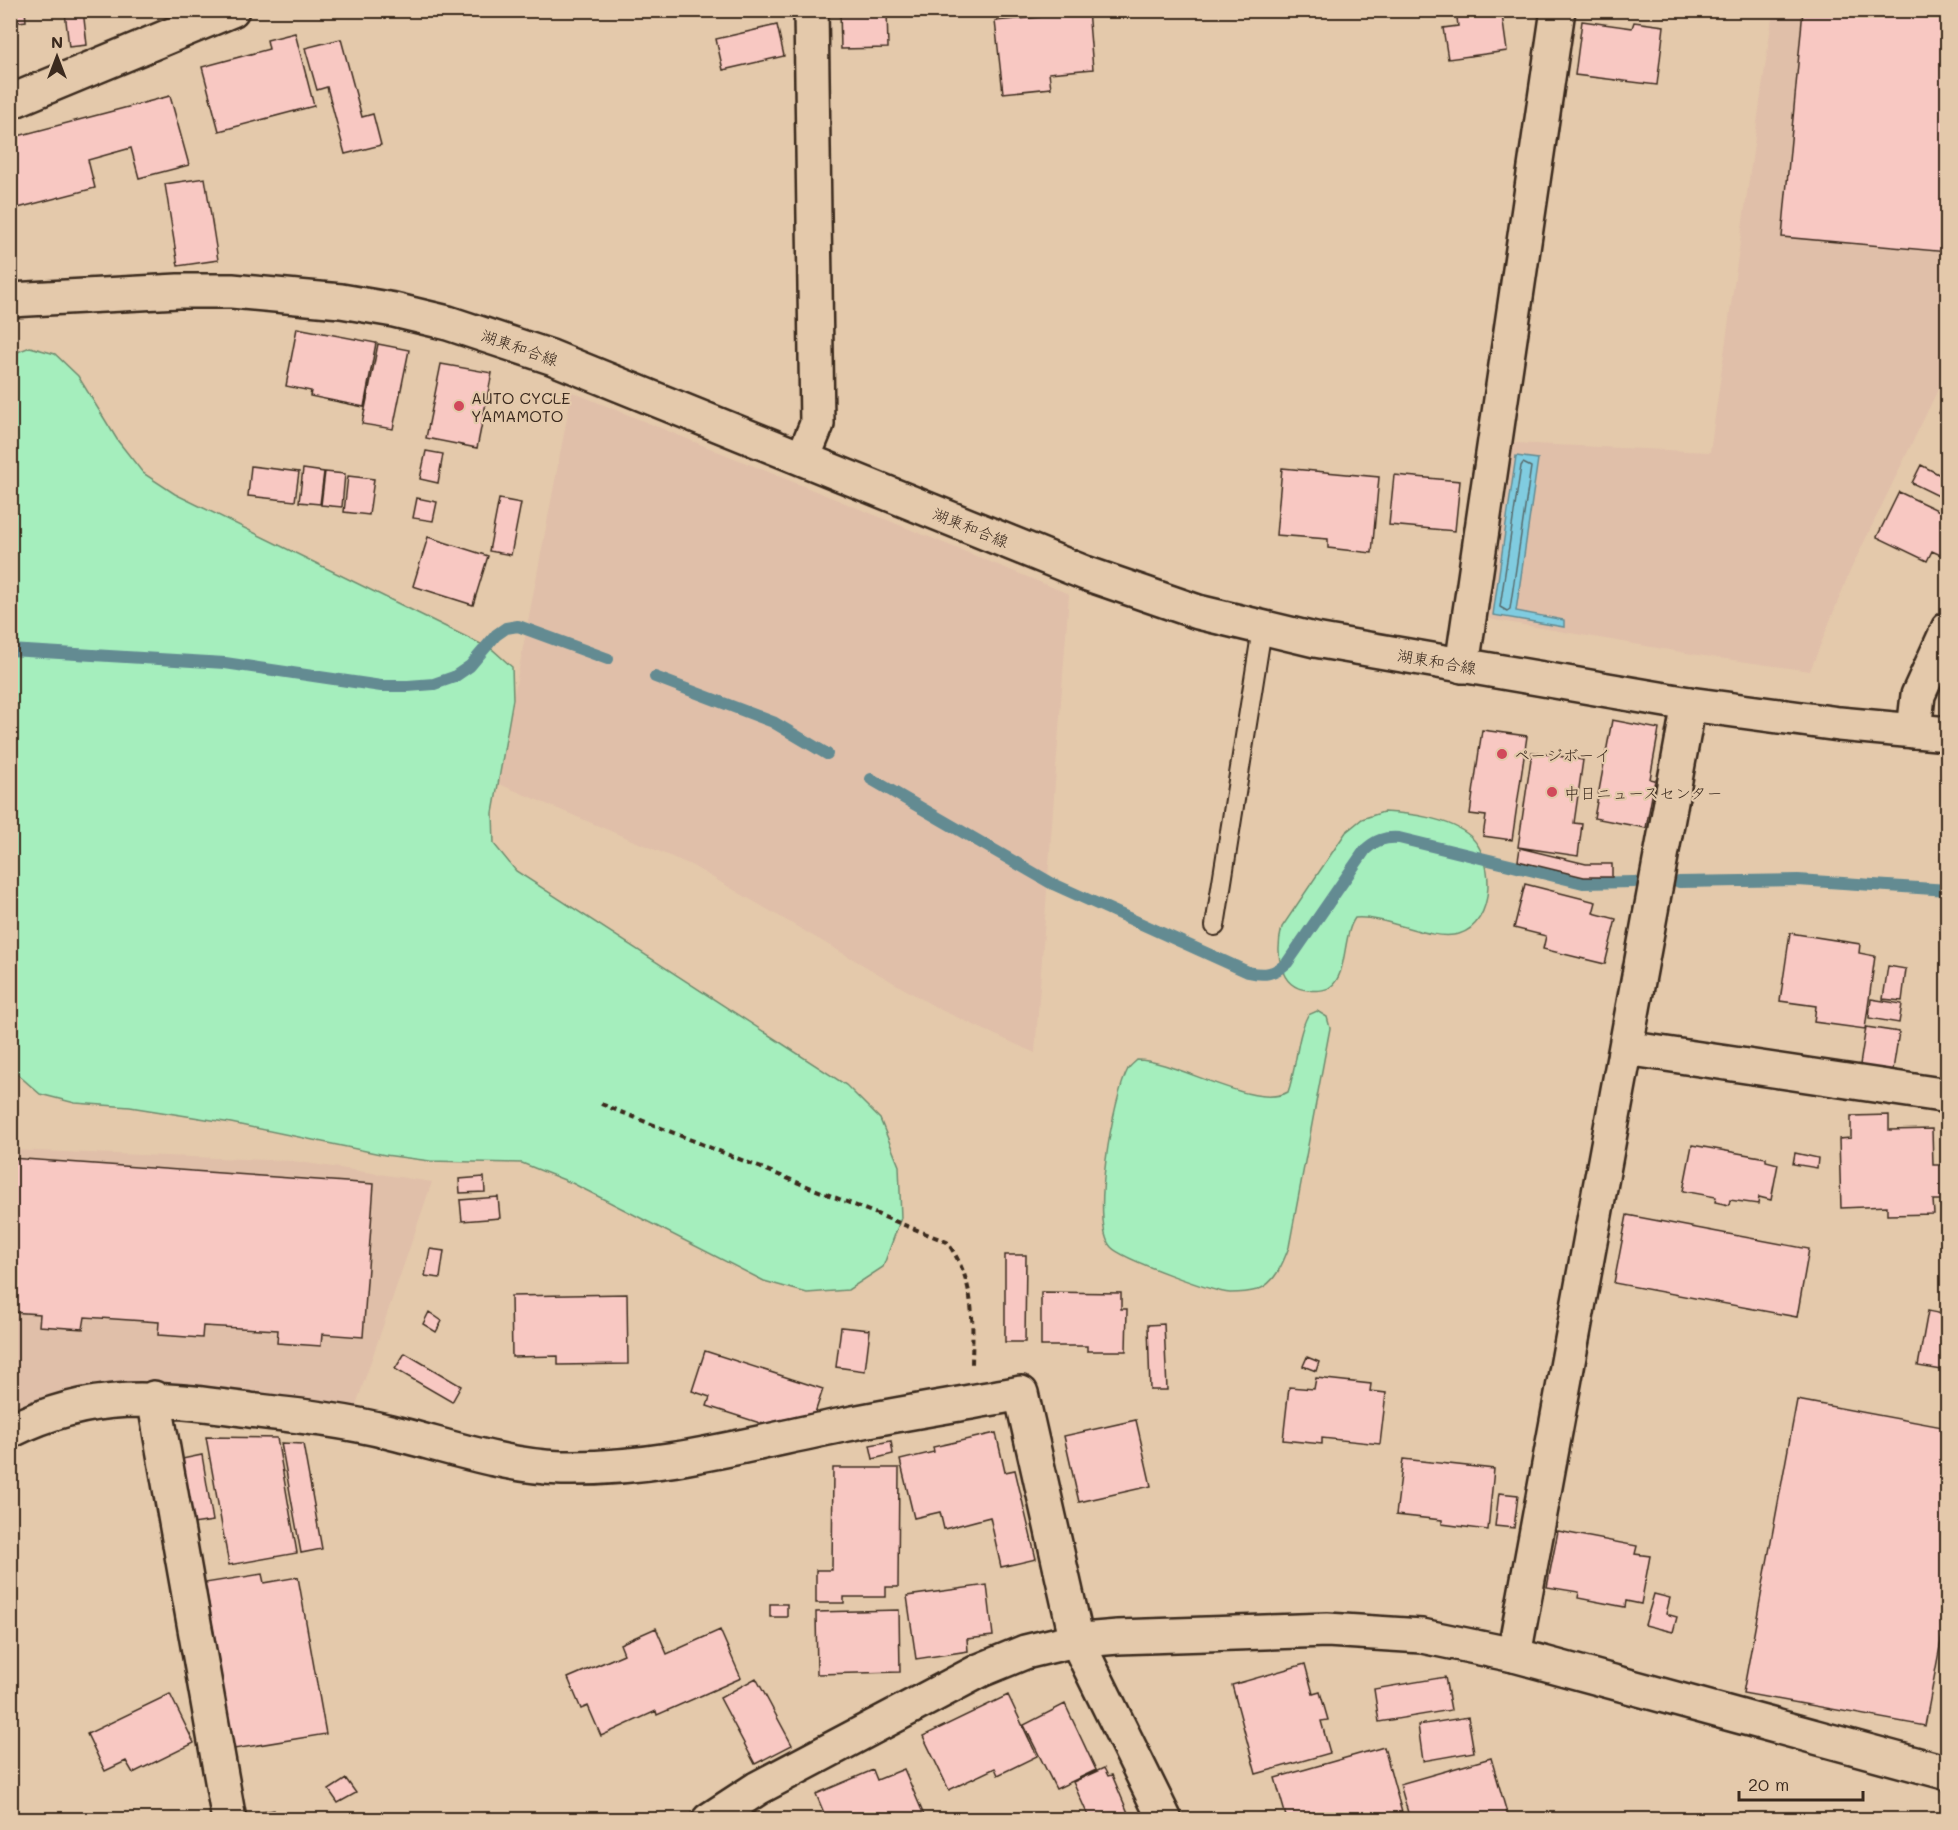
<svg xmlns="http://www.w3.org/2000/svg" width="1958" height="1830" viewBox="0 0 1958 1830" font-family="Mali,'Klee One',sans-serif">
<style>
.built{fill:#e0bfa9}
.green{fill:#a5eebd;stroke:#708c6e;stroke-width:1.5}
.water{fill:#80cce0;stroke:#648b92;stroke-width:1.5}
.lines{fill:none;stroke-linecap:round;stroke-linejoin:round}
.shore{stroke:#576b6c;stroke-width:1.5}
.stream{stroke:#648b92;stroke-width:12}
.building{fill:#f8c8c2;stroke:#3b2a1e;stroke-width:1.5}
.lane-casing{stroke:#3b2a1e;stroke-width:22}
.street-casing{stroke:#3b2a1e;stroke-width:38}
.secondary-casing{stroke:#3b2a1e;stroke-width:38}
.path{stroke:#3b2a1e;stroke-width:4;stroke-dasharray:6 4.5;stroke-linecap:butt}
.lane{stroke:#e4c9ab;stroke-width:18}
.street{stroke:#e4c9ab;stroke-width:33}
.secondary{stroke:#e4c9ab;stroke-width:33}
.poi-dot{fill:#d1495b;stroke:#e4c9ab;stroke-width:2}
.labels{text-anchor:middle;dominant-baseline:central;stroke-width:4.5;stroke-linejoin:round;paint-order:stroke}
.street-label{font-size:16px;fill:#3b2a1e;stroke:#e4c9ab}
.poi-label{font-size:16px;fill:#3b2a1e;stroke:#e4c9ab;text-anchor:start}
</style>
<rect width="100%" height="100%" fill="#e4c9ab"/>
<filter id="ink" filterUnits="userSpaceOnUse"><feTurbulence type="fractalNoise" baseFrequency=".0167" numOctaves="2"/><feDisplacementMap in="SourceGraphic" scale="12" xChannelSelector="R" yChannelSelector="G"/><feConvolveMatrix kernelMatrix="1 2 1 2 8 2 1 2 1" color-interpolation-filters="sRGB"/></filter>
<g filter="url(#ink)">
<path class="built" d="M1773,11h174v360l-97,200 -40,100 -112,-16 -209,-36 25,-176 196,9z
M572,392l497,202 -34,459 -96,-44 -248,-144 -194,-82z
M11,1150l282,11 139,21 -77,226 -166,-21 -68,-4 -67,13 -43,18z"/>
<path class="green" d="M30,347l25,7 23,22 40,65 25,32 32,21 318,156 19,17 1,32 -20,114 1,31 22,27 330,214 34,34 19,47 2,52 -18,49 -35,23 -41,3 -43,-12 -192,-98 -50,-20 -92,-2 -45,-6 -154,-32 -101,-16 -55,-4 -35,-9 -24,-21 -6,-9v-709z
M1383,812c26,1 66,6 87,24 26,23 25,88 -11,98 -28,8 -73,-19 -104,-16 -13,18 -7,57 -25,69 -5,4 -16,4 -22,3 -31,-2 -32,-40 -26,-63l64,-95 16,-13z
M1317,1011l10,6 3,11 -41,219c-6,16 -14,37 -32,43 -7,2 -20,3 -27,3 -17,-1 -108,-34 -119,-46 -21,-23 2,-150 17,-178 2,-3 6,-6 9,-9 39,0 118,51 151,32 9,-25 8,-54 20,-77z"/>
<path class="water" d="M1516,456l22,3 -22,152 48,9v7l-71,-12z"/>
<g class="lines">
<path class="shore" d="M1523,463l8,4 -21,142 -3,2 -7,-4 21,-141z"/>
<path class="stream" d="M10,650l215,13 156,23h27l26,-2 20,-7 16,-11 26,-31 10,-7 12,-2 90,33
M655,677l118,45 54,32
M871,779l180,104 197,89c17,4 26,2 39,-9l78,-113c11,-10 19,-13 34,-12l184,45 51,-1
M1679,882l119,-2 150,10"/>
</g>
<path class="building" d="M10,10h15l1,11 -16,2z
M83,10l4,35 -18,2 -4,-35z
M840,10h47l1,38 -47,1z
M1040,10h48l5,59 -44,4 2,15 -48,5 -8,-72 45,-4z
M1456,10h55v4l-9,1 5,36 -59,8 -5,-31 15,-2z
M1803,10h145v242l-166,-15z
M1582,21l50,7 2,-6 30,4 -7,59 -82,-10z
M777,25l7,31 -61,14 -7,-31z
M295,33l19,73 -95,25 -17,-64 67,-18 -2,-9z
M341,39l21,78 11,-3 8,31 -36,9 -18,-67 -10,3 -12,-42z
M170,96l19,69 -50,13 -8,-30 -43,12 7,28 -85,22v-72z
M205,178l13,82 -40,6 -13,-82z
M297,328l79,15 -12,64 -54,-11 1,-5 -25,-5z
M378,344l31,6 -16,79 -31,-5z
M441,364l51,9 -15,75 -51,-10z
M1948,397v29l-5,-2 4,-6 -8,-5z
M426,451l17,3 -5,29 -18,-4z
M1921,465l27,14 -1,21 -35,-17z
M251,466l48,6 -4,29 -47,-5z
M1282,468l97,9 -7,76 -44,-5v-9l-52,-4z
M303,469l21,3 -4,32 -21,-2z
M325,472l20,2 -3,33 -21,-2z
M1394,475l66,6 -5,50 -66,-6z
M348,476l26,3 -5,36 -25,-3z
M1899,492l49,23 -1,43 -15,-7 -5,10 -50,-24z
M417,498l20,4 -4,19 -20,-3z
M499,499l22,4 -10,52 -22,-4z
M428,537l60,19 -15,49 -60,-19z
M1612,720l47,9 -9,50 5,1 -9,48 -52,-10z
M1482,730l45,6 -15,104 -29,-4 3,-20 -16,-2z
M1532,752l51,8 -9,63 8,1 -4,32 -60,-9z
M1520,848l66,16h26v13h-28l-66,-16z
M1525,884l71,18 -3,11 23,6 -11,45 -62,-15 3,-13 -32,-8z
M1790,933l70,11 -1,9 16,3 -10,73 -51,-7 2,-16 -36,-5z
M1888,966l18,3 -4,32 -19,-2z
M1871,999l31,5 -3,19 -30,-5z
M1866,1027l33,5 -7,44 -33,-5z
M1889,1115v15l43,-1 1,36h15v35h-15l1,14 -47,1v-9l-46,2 -2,-69 12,-1v-22z
M1692,1145l74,13v3l12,3 -7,36 -12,-3 -1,7 -28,-4 -1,5 -14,-3 1,-5 -33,-6z
M1795,1153l23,5 -1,10 -24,-4z
M10,1158l364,26 -11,153 -41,-3 -1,12 -44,-3 1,-13 -75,-4 -1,12 -44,-3 1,-13 -74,-5 -2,12 -44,-3 1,-12 -30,-2z
M484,1177l1,15 -25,1 -1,-14z
M498,1197l2,21 -38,3 -2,-21z
M1627,1215l182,34 -12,68 -183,-34z
M430,1249l14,2 -4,27 -15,-2z
M1005,1255h21l-1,87h-20z
M1041,1292l80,1v16h6l-1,42h-39v-5h-46z
M627,1294l1,70 -70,1v-9l-46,1 -1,-61z
M1928,1311l20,4v56l-30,-5z
M429,1312l13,9 -6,11 -13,-8z
M1164,1324l3,66h-17l-2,-65z
M841,1327l29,3 -5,41 -29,-4z
M705,1351l118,38 -8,24 -52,11 -56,-18 3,-9 -18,-6z
M405,1353l56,33 -9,16 -57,-33z
M1307,1357l12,5 -3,9 -13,-5z
M1316,1378l55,6 -1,7 16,2 -6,51 -58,-6v6l-39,-4 6,-53 25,2z
M1797,1400l151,28v176l-23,122 -182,-33z
M1136,1420l15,66 -72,16 -15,-66z
M996,1433l9,39 10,-2 21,89 -35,8 -11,-50 -46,12 -4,-17 -26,6 -14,-58 34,-8 -1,-5z
M206,1437l71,1 20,115 -68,12z
M891,1441l2,13 -20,5 -3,-14z
M281,1443l22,1 19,105 -21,4z
M202,1455l11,66 -20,3 -11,-65z
M1403,1459l91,10 -6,61 -46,-6v-4l-46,-5z
M833,1468h66l-1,119h-12v10h-42v6h-28v-33h16z
M1499,1493l19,2 -4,33 -19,-2z
M1558,1531l79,15 -2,8 15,2 -9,48 -15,-3 -1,6 -47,-9 1,-6 -32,-5z
M262,1574l2,9 34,-6 28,157 -92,15 -29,-166z
M987,1585l6,51 -26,3 1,12 -52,8 -9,-63z
M1654,1594l16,4 -4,16 11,3 -4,15 -28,-7z
M770,1604h17v13h-17z
M899,1610l1,62 -83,2 -1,-62z
M656,1628l11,26 53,-24 21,48 -84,37 -1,-4 -55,25 -13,-30 -7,3 -13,-31 56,-24 -4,-10z
M1305,1664l8,30 7,-2 8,28 -7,1 9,32 -74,21 -24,-89z
M1445,1677l6,33 -72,12 -5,-33z
M756,1678l36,67 -37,19 -35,-66z
M170,1694l24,49 -61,30 -7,-12 -21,10 -18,-37z
M1008,1695l29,61 -39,19 -3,-7 -46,22 -26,-54z
M1065,1704l31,66 -40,19 -32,-64z
M1468,1717l6,35 -51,9 -5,-36z
M1384,1747l20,73h-117l-12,-42z
M1491,1758l18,62h-99l-10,-36z
M1104,1768l4,8 4,-1 19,45h-41l-17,-38z
M904,1769l22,51h-99l-11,-26 57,-24 4,10z
M346,1779l10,14 -18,10 -9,-13z
M274,1810l1,10h-24l-1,-6z"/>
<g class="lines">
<defs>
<path id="lane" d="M1215,926l47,-297"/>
<path id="street" d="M803,458l14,-34 -6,-414
M1462,666l96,-656
M1914,731l4,-36 30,-66
M1626,1048l322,48
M154,1398l75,422
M10,1431c88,-44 155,-32 248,-20 44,5 89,10 132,21 57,14 113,34 172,36 96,2 187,-24 281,-43 59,-12 119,-21 178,-32l56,248 88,179
M1514,1655l175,-951"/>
<path id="secondary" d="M10,102l222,-92
M10,300l168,-9h54l109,10 53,9 54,13 103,34 534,216 113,39 117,28 374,64 150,20 109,10
M709,1820l49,-32 223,-118 44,-18 46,-11 47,-4 209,-7 95,6 92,19 434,118"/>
</defs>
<use href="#lane" class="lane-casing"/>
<use href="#street" class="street-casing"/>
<use href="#secondary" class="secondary-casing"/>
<path class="path" d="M601,1104l346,138c28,39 26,75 25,122"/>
<use href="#lane" class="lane"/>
<use href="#street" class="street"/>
<use href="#secondary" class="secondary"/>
</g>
</g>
<g class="poi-dot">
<circle cx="459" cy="406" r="6"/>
<circle cx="1502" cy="754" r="6"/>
<circle cx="1552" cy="792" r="6"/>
</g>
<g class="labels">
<g class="street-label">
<text transform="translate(520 347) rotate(19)">湖東和合線</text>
<text transform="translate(971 527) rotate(22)">湖東和合線</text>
<text transform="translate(1437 661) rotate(10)">湖東和合線</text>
</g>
<g class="poi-label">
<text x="471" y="397">AUTO CYCLE<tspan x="471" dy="18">YAMAMOTO</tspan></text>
<text x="1514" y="754">ページボーイ</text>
<text x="1564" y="792">中日ニュースセンター</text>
</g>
</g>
<rect width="1958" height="1830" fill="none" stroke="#e4c9ab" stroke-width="36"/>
<rect x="18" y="18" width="1922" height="1794" fill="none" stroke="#3b2a1e" stroke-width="2" filter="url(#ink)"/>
<g transform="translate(57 57)" stroke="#e4c9ab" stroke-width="4.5" paint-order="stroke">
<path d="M0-4.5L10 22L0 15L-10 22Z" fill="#3b2a1e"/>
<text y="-9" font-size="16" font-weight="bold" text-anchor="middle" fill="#3b2a1e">N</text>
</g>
<path d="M1739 1791v9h124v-9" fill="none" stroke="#3b2a1e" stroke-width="3"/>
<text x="1748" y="1791" font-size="18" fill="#3b2a1e" stroke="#e4c9ab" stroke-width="4.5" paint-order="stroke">20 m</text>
</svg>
